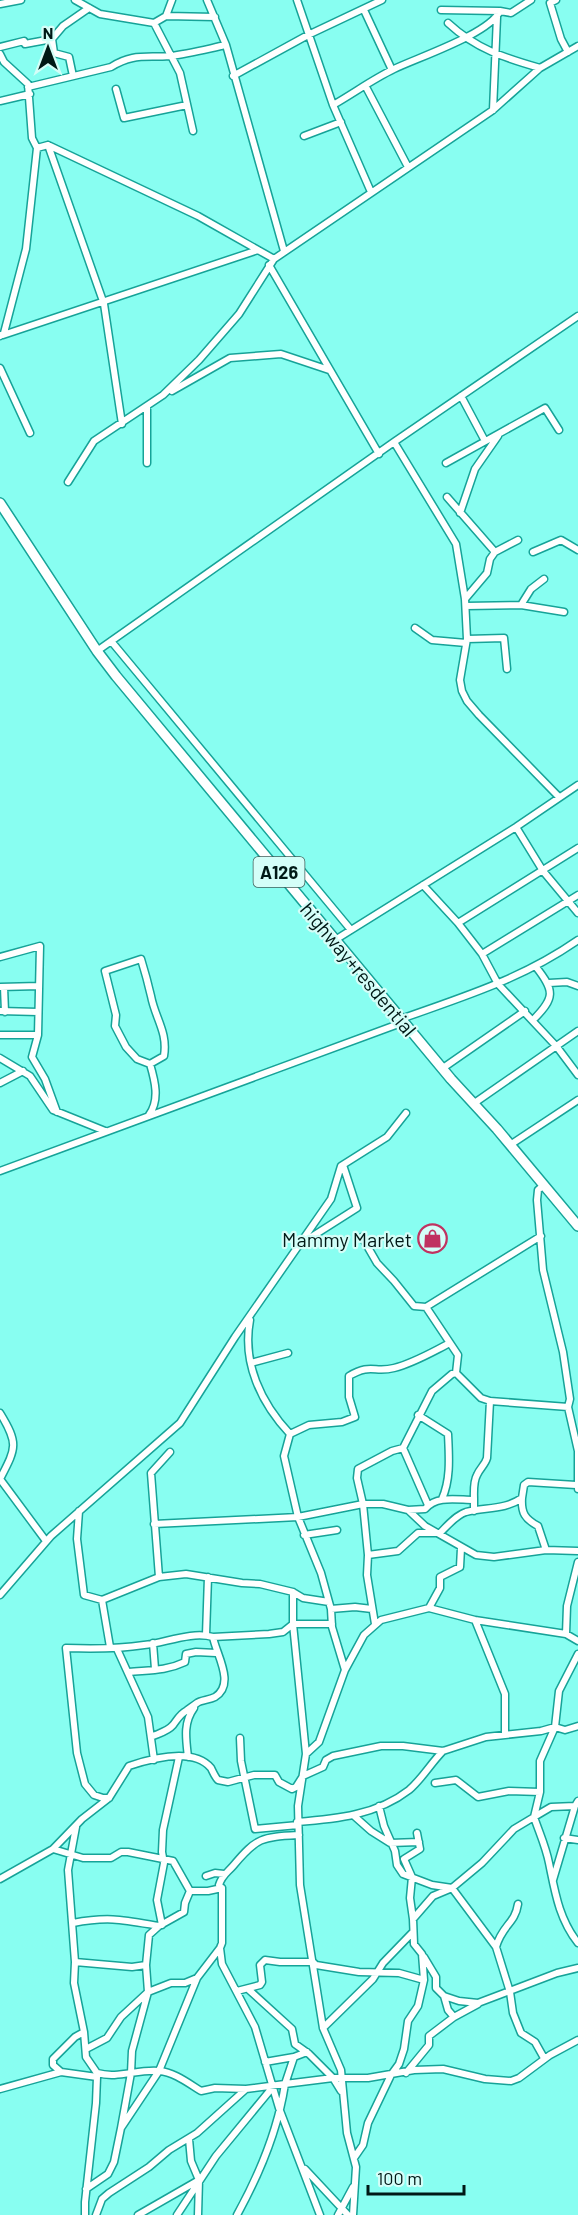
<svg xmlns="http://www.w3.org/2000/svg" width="578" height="2215" viewBox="0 0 578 2215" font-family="Barlow,sans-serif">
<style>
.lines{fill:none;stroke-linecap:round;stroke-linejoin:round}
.minor-casing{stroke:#16a398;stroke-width:9}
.trunk-casing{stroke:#16a398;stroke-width:12}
.minor{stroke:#fff;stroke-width:6}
.trunk{stroke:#fff;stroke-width:9}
.labels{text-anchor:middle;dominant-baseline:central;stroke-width:4.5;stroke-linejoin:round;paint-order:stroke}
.shield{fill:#d4fef8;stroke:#405e5a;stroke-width:1.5}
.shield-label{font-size:18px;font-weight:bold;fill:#001916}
.street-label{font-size:20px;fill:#001916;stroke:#d4fef8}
.poi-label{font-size:20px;fill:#001916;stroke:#d4fef8;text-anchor:end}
</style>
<rect width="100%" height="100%" fill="#88fef1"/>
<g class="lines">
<defs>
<path id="minor" d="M75,0l25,14 54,9 12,-7 49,1
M207,0l19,45 58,206
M297,0l36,105 38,87
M556,0l-6,3 11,36 7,13
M0,4l21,-4
M364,10l28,60
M441,10l59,1
M166,16l6,-16
M154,23l26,50 13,58
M448,23c28,26 57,35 92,45
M52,39l2,14 15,4 4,19
M0,47l24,-6 1,3 27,-5 11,-13 26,-18
M0,54l4,8 24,22 4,54 5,10 -11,101 -22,84 -4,3
M233,76l75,-41 74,-35
M28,87l83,-20c22,-14 35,-9 59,-11 18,-2 37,-7 56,-11
M366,87l42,80
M116,89l8,29 63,-13
M0,101l30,-7
M333,105c21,-12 40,-26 61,-36 25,-12 95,-35 106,-58l11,2 20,-13
M493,110l4,-93
M304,136l37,-14
M48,145l56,159 18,120
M37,148l11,-3 150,71 76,43
M269,265l110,189
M3,335l255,-85
M0,368l30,65
M172,391l58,-33 51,-4 48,16
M461,396l24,45
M147,407v56
M394,442l62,102 9,55 2,40 -7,41 2,11 5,10 12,14 80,82
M446,463l99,-55 14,22
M68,482l26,-41 69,-46 36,-35 40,-46 35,-55 219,-149 47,-42 38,-22
M447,497l48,55 23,-12
M460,513l15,-44 23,-33
M533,552l28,-12 17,10
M465,599l22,-26 3,-14 5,-7
M521,605l10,-16 13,-10
M466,606l55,-1 43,7
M415,628l17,12 34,3
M467,639l37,-1 3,31
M111,641l240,289
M97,651l297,-209 184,-126
M516,827l27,44 35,42
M423,885l35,38 24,31 16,30 59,63 21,28
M458,923l120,-75
M335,940l181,-113 62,-42
M482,954l96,-59
M0,957l40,-11 -2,89 -6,22 13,22 12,33
M549,983l18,-1 11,4
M0,987l39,-1
M4,987l1,25
M0,1011l38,1
M401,1019c64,-23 121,-40 177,-79
M533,1020c22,-22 22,-29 3,-53
M0,1035h38
M0,1058l30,18 23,34 52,21
M443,1068l82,-57
M0,1083l23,-12
M473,1104l105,-73
M149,1115c11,-15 6,-34 1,-51l14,-8c4,-24 -9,-38 -13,-60 -3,-13 -6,-24 -10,-37l-36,12 11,44 -1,11 11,21 11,12 13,5
M510,1145l68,-45
M0,1171l404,-149
M544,1185l-6,5 -1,10 6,70 20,82 7,47 -2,8 10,44v38
M362,1237l15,26 17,18 20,25 12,1 32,48 -2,18
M305,1241l52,-33 -14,-43
M426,1307l115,-71
M250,1320c-8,43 11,83 40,114
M251,1363l37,-10
M0,1413c19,31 16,35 0,66l46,62
M418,1415l30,19c1,22 3,45 -6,65
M403,1448l25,57
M522,1498c-1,15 3,21 16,28l8,24
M474,1500c0,-8 -1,-18 3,-25 3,-7 8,-10 10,-17l3,-57
M408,1510l17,-1c12,-14 32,-9 49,-9v11
M79,1511l-2,28 7,56 18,5 57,-23 27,-3 56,9 18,1 33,8 10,6 26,4 2,7 24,-2 17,2
M154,1524l144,-7 65,-13h20l25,6 17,16 51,29 18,2 52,-7 32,1
M304,1535l33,-5
M368,1555l30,-4 20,-18h22c7,-7 16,-18 26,-21 19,-5 39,-2 56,-14l2,-13 4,-3 48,3
M159,1577l-8,-104 19,-21
M293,1592v32l13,130 -8,52 2,79 23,143 18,42 6,63 9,34 -3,48
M0,1595l51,-59 129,-113 55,-86 96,-138 10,-33 46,-29 19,-24
M102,1600l8,47
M329,1602l-8,-29 -23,-56 -14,-61 6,-22 19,-9 33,-3 13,-5 -6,-20v-21c22,-13 25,-3 45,-8 20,-5 38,-16 56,-25
M429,1608l11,-20v-11l20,-10 1,-19
M331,1609l1,18 13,43
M475,1620l30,74v40
M375,1624l-8,-49 1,-20 -5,-51 -6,-26 1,-9 34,-18 11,-3 29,-57 20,-17 4,-1 25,25 9,3 78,6
M566,1634l1,-28 11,-44
M206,1635l2,-58
M153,1643l2,26
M117,1649l31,68 6,43
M129,1672c21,-2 37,-1 56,-10l1,-8 10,-2 20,1
M153,1736c7,-3 15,-5 20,-11 4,-5 7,-11 13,-14 4,-3 7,-5 11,-8 4,-3 12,-3 18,-6 21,-13 1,-43 -2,-60
M240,1738l1,23 14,68 43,-4
M306,1754l13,-12 26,-72 19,-35 17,-15 48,-12 46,12 91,14 12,7
M188,1757c-2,-18 -5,-34 6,-49
M435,1783l21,-3 22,17 31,-6 31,1
M109,1798h-6l-9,-3 -9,-11 -8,-31 -11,-105c26,1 52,1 78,-3 21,-2 47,-14 69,-8l56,-3 14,-2 10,-8h39
M578,1801l-3,5 -24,1 -17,10c5,15 12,30 15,46 6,29 10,56 29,80
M379,1806l5,20 11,25 2,14 6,9 29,11 20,3 44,59 14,45 3,21 8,20 14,9 9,16
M353,1815l18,16 19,12 29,-1
M297,1822c39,-3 80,-7 112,-32 13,-11 22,-27 34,-39
M76,1827l-8,43 7,92 57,5 14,-2
M564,1838l14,2
M53,1849l30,9h28l10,-6h7l45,9 17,30
M206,1876l9,-3 9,1
M0,1879l53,-30 29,-30 27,-21 20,-32c21,-7 64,-19 82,2 2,4 4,9 7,12l10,2 26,-7h21l4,7 13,7 4,-2 7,-11 20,-9 3,-7 7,-4 48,-10h22l40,5 43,-14 55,-6 14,-4 10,3 13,-4
M553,1880l22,-74
M222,1888v55l-2,5 2,16 33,63 24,81 41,107
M413,1919l-3,-21 2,-21 -8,-18 16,-10 -3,-16
M73,1923c36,-7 51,-3 86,3
M162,1925l-5,-25 7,-37 -2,-11 1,-22 16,-73
M496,1947c6,-22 19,-23 22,-43
M248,1989l44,40 3,15 14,10 24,24h35l46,-8 29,-1 42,10 26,2 8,-3 31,-23 28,-15
M237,1991l23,-6 2,-3 -2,-17 5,-5 15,2h33l3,3 43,7 40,1 25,7
M444,1996l15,5 19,2 79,-30 21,-5
M454,2017l24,-13
M323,2028l50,-49 10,-16 30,-31
M84,2032l2,25 11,16
M86,2049l21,-11 14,-21 27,-25 23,-9h14l12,-5
M265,2062l29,-5
M61,2072l36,5 -1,26 -11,99v13
M406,2073l23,-28v-9l25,-19 -6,-7 -4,-14 -8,-8v-11l-12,-20
M97,2077v-4c21,6 40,-4 62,-2 15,1 29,12 42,20l14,-3 31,1
M0,2089l61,-17 -8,-7v-6l22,-22 9,-5 -10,-49 1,-21
M121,2128l10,-55 1,-22 16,-59 -2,-27 3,-30 10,-9 25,-14 1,-9 5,-12h18l14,-3 -3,-3c3,-10 8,-12 14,-19 24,-29 29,-29 66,-31
M189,2139l2,22 8,19 -1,35
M354,2158l9,-13 5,-22 23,-48 8,-11 5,-15 4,-28 10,-15 6,-26 -2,-26 -8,-10 -1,-25 20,-23 19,-8 30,-25 32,-34 20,-12 6,-25v-31l15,-34 4,-36 19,-37
M305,2169l43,46
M86,2189l22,-15 6,-12 7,-34 38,-57 38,-93 23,-30
M96,2215l6,-16 7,-6 40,-26 20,-17 28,-17 49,-44 39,-5 9,-27 13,-5
M138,2215l61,-35
M177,2215l39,-59 56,-68
M237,2215c22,-40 41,-85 48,-131l48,-6 8,13
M338,2215l15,-28"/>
<path id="trunk" d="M0,503l97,148 19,25 335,403 46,50 81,97"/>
</defs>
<use href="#minor" class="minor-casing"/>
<use href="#trunk" class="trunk-casing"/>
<use href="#minor" class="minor"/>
<use href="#trunk" class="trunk"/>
</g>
<defs>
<symbol id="shop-ring" viewBox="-11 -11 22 22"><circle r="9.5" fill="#d4fef8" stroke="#c03260" stroke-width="1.5"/><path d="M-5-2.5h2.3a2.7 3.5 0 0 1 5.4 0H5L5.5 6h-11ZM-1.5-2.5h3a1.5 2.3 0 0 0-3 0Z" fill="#c03260"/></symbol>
</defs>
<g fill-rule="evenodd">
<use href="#shop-ring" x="416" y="1222" width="33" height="33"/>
</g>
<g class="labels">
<rect class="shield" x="253.5" y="857" width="51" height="30" rx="4.5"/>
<g class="shield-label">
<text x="279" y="872">A126</text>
</g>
<g class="street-label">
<text transform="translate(359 969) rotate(50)">highway+resdential</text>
</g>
<g class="poi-label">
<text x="412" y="1239">Mammy Market</text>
</g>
</g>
<g transform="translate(48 48)" stroke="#d4fef8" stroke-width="4.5" paint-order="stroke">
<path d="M0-4.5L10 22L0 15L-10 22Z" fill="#001916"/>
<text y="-9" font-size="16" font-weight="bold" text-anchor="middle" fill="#001916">N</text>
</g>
<path d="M368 2185v9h96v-9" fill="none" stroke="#001916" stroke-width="3"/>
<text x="377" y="2185" font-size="18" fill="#001916" stroke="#d4fef8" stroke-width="4.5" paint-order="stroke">100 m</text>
</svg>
